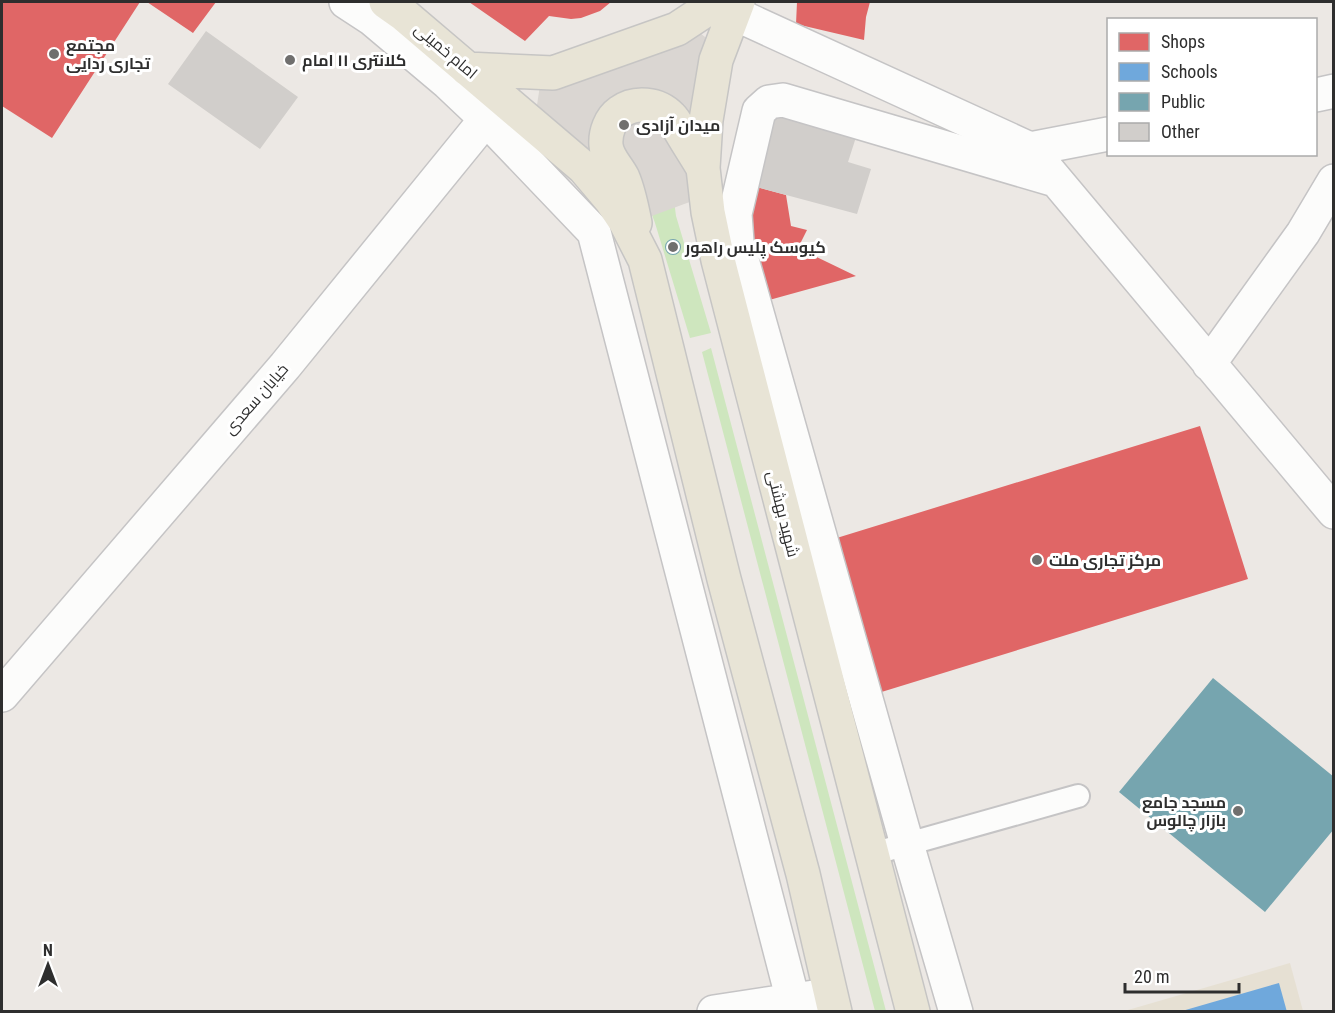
<svg xmlns="http://www.w3.org/2000/svg" width="1335" height="1013" viewBox="0 0 1335 1013" font-family="'Roboto Condensed',Cairo,sans-serif">
<style>
.education{fill:#e6e0d3}
.green{fill:#cee6be}
.plaza{fill:#dad6d2}
.shops{fill:#e06666}
.schools{fill:#6fa8dc}
.public{fill:#76a5af}
.building{fill:#d1cecb}
.lines{fill:none;stroke-linecap:round;stroke-linejoin:round}
.lane-casing{stroke:#c5c4c5;stroke-width:26}
.street-casing{stroke:#c5c4c5;stroke-width:36}
.secondary-casing{stroke:#c5c4c5;stroke-width:36}
.primary-casing{stroke:#c6c5c4;stroke-width:36}
.lane{stroke:#fcfcfb;stroke-width:22}
.street{stroke:#fcfcfb;stroke-width:33}
.secondary{stroke:#fcfcfb;stroke-width:33}
.primary{stroke:#e8e4d6;stroke-width:33}
.poi-dot{fill:#706f6e;stroke:#fff;stroke-width:2}
.labels{text-anchor:middle;dominant-baseline:central;stroke-width:6;stroke-linejoin:round;paint-order:stroke}
.poi-label{font-size:16px;font-weight:bold;fill:#2e2e2e;stroke:#fff;text-anchor:start}
.street-label{font-size:16px;fill:#2e2e2e;stroke:#fff}
</style>
<rect width="100%" height="100%" fill="#ece8e4"/>
<path class="education" d="M1290,963l13,48 -182,1z"/>
<path class="green" d="M672,185l4,31 35,117 -21,5 -35,-115 -10,-27z
M711,348l175,663h-11l-173,-659z"/>
<path class="plaza" d="M681,18l43,34 -10,141 -92,34 -89,-96 10,-65z"/>
<path class="shops" d="M2,2h138l-88,136 -50,-32z
M147,2h69l-23,31z
M469,2h142l-11,9 -19,7 -10,1 -22,-3 -24,25z
M797,2h73l-4,15 -2,23 -68,-16z
M745,184l41,11 5,31 16,4 -9,18 58,28 -98,27z
M1200,426l48,153 -373,115 -48,-153z"/>
<path class="schools" d="M1279,983l8,29h-105v-1z"/>
<path class="public" d="M665 247a8 8 0 1 1 16 0a8 8 0 1 1-16 0Z
M1213,678l121,99v52l-69,83 -146,-120z"/>
<path class="building" d="M206,31l92,66 -38,52 -92,-65z
M766,113l92,18 -10,31 23,7 -14,45 -112,-30z"/>
<g class="lines">
<defs>
<path id="lane" d="M872,854l206,-58"/>
<path id="street" d="M346,2l26,17 76,64 38,36 108,113 202,780
M1041,162l293,350
M1209,364l94,-131 31,-52
M2,695l283,-329 201,-247 16,-15
M714,1012l100,-15
M956,1012l-49,-168 -170,-602 -2,-28 24,-103 10,-9 14,-2 272,80"/>
<path id="secondary" d="M733,13l297,136 78,-15
M1316,95l18,-4"/>
<path id="primary" d="M386,2l17,12 181,154 27,32 14,21 20,39 79,319 79,295 32,138
M738,2l-22,58 -10,60 -3,48 5,44 10,48 195,752
M467,69l86,4 124,-44 41,-27
M635,223c-3,-15 -6,-31 -12,-45 -6,-12 -16,-20 -17,-33 -1,-12 4,-26 14,-33 15,-11 38,-9 51,5 4,4 7,10 10,15 7,12 15,24 22,36"/>
</defs>
<use href="#lane" class="lane-casing"/>
<use href="#street" class="street-casing"/>
<use href="#secondary" class="secondary-casing"/>
<use href="#primary" class="primary-casing"/>
<use href="#lane" class="lane"/>
<use href="#street" class="street"/>
<use href="#secondary" class="secondary"/>
<use href="#primary" class="primary"/>
</g>
<g class="poi-dot">
<circle cx="54" cy="54" r="6"/>
<circle cx="290" cy="60" r="6"/>
<circle cx="624" cy="125" r="6"/>
<circle cx="673" cy="247" r="6"/>
<circle cx="1037" cy="560" r="6"/>
<circle cx="1238" cy="811" r="6"/>
</g>
<g class="labels">
<g class="poi-label">
<text x="66" y="45">مجتمع<tspan x="66" dy="18">تجاری ردایی</tspan></text>
<text x="302" y="60">کلانتری ۱۱ امام</text>
<text x="636" y="125">میدان آزادی</text>
<text x="685" y="247">کیوسک پلیس راهور</text>
<text x="1049" y="560">مرکز تجاری ملت</text>
<text x="1226" y="802" text-anchor="end">مسجد جامع<tspan x="1226" dy="18">بازار چالوس</tspan></text>
</g>
<g class="street-label">
<text transform="translate(446 51) rotate(40)">امام خمینی</text>
<text transform="translate(256 399) rotate(-49)">خیابان سعدی</text>
<text transform="translate(783 514) rotate(76)">شهید بهشتی</text>
</g>
</g>
<rect width="1335" height="1013" fill="none" stroke="#2e2e2e" stroke-width="6"/>
<rect x="1107" y="18" width="210" height="138" fill="#ffffff" stroke="#ababab" stroke-width="1.5"/>
<rect x="1119" y="33" width="30" height="18" fill="#e06666" stroke="#ababab" stroke-width="1.5"/>
<text x="1161" y="48" font-size="18" fill="#2e2e2e">Shops</text>
<rect x="1119" y="63" width="30" height="18" fill="#6fa8dc" stroke="#ababab" stroke-width="1.5"/>
<text x="1161" y="78" font-size="18" fill="#2e2e2e">Schools</text>
<rect x="1119" y="93" width="30" height="18" fill="#76a5af" stroke="#ababab" stroke-width="1.5"/>
<text x="1161" y="108" font-size="18" fill="#2e2e2e">Public</text>
<rect x="1119" y="123" width="30" height="18" fill="#d1cecb" stroke="#ababab" stroke-width="1.5"/>
<text x="1161" y="138" font-size="18" fill="#2e2e2e">Other</text>
<g transform="translate(48 965)" stroke="#ffffff" stroke-width="4.5" paint-order="stroke">
<path d="M0-4.5L10 22L0 15L-10 22Z" fill="#2e2e2e"/>
<text y="-9" font-size="16" font-weight="bold" text-anchor="middle" fill="#2e2e2e">N</text>
</g>
<path d="M1125 983v9h114v-9" fill="none" stroke="#2e2e2e" stroke-width="3"/>
<text x="1134" y="983" font-size="18" fill="#2e2e2e" stroke="#ffffff" stroke-width="4.5" paint-order="stroke">20 m</text>
</svg>
